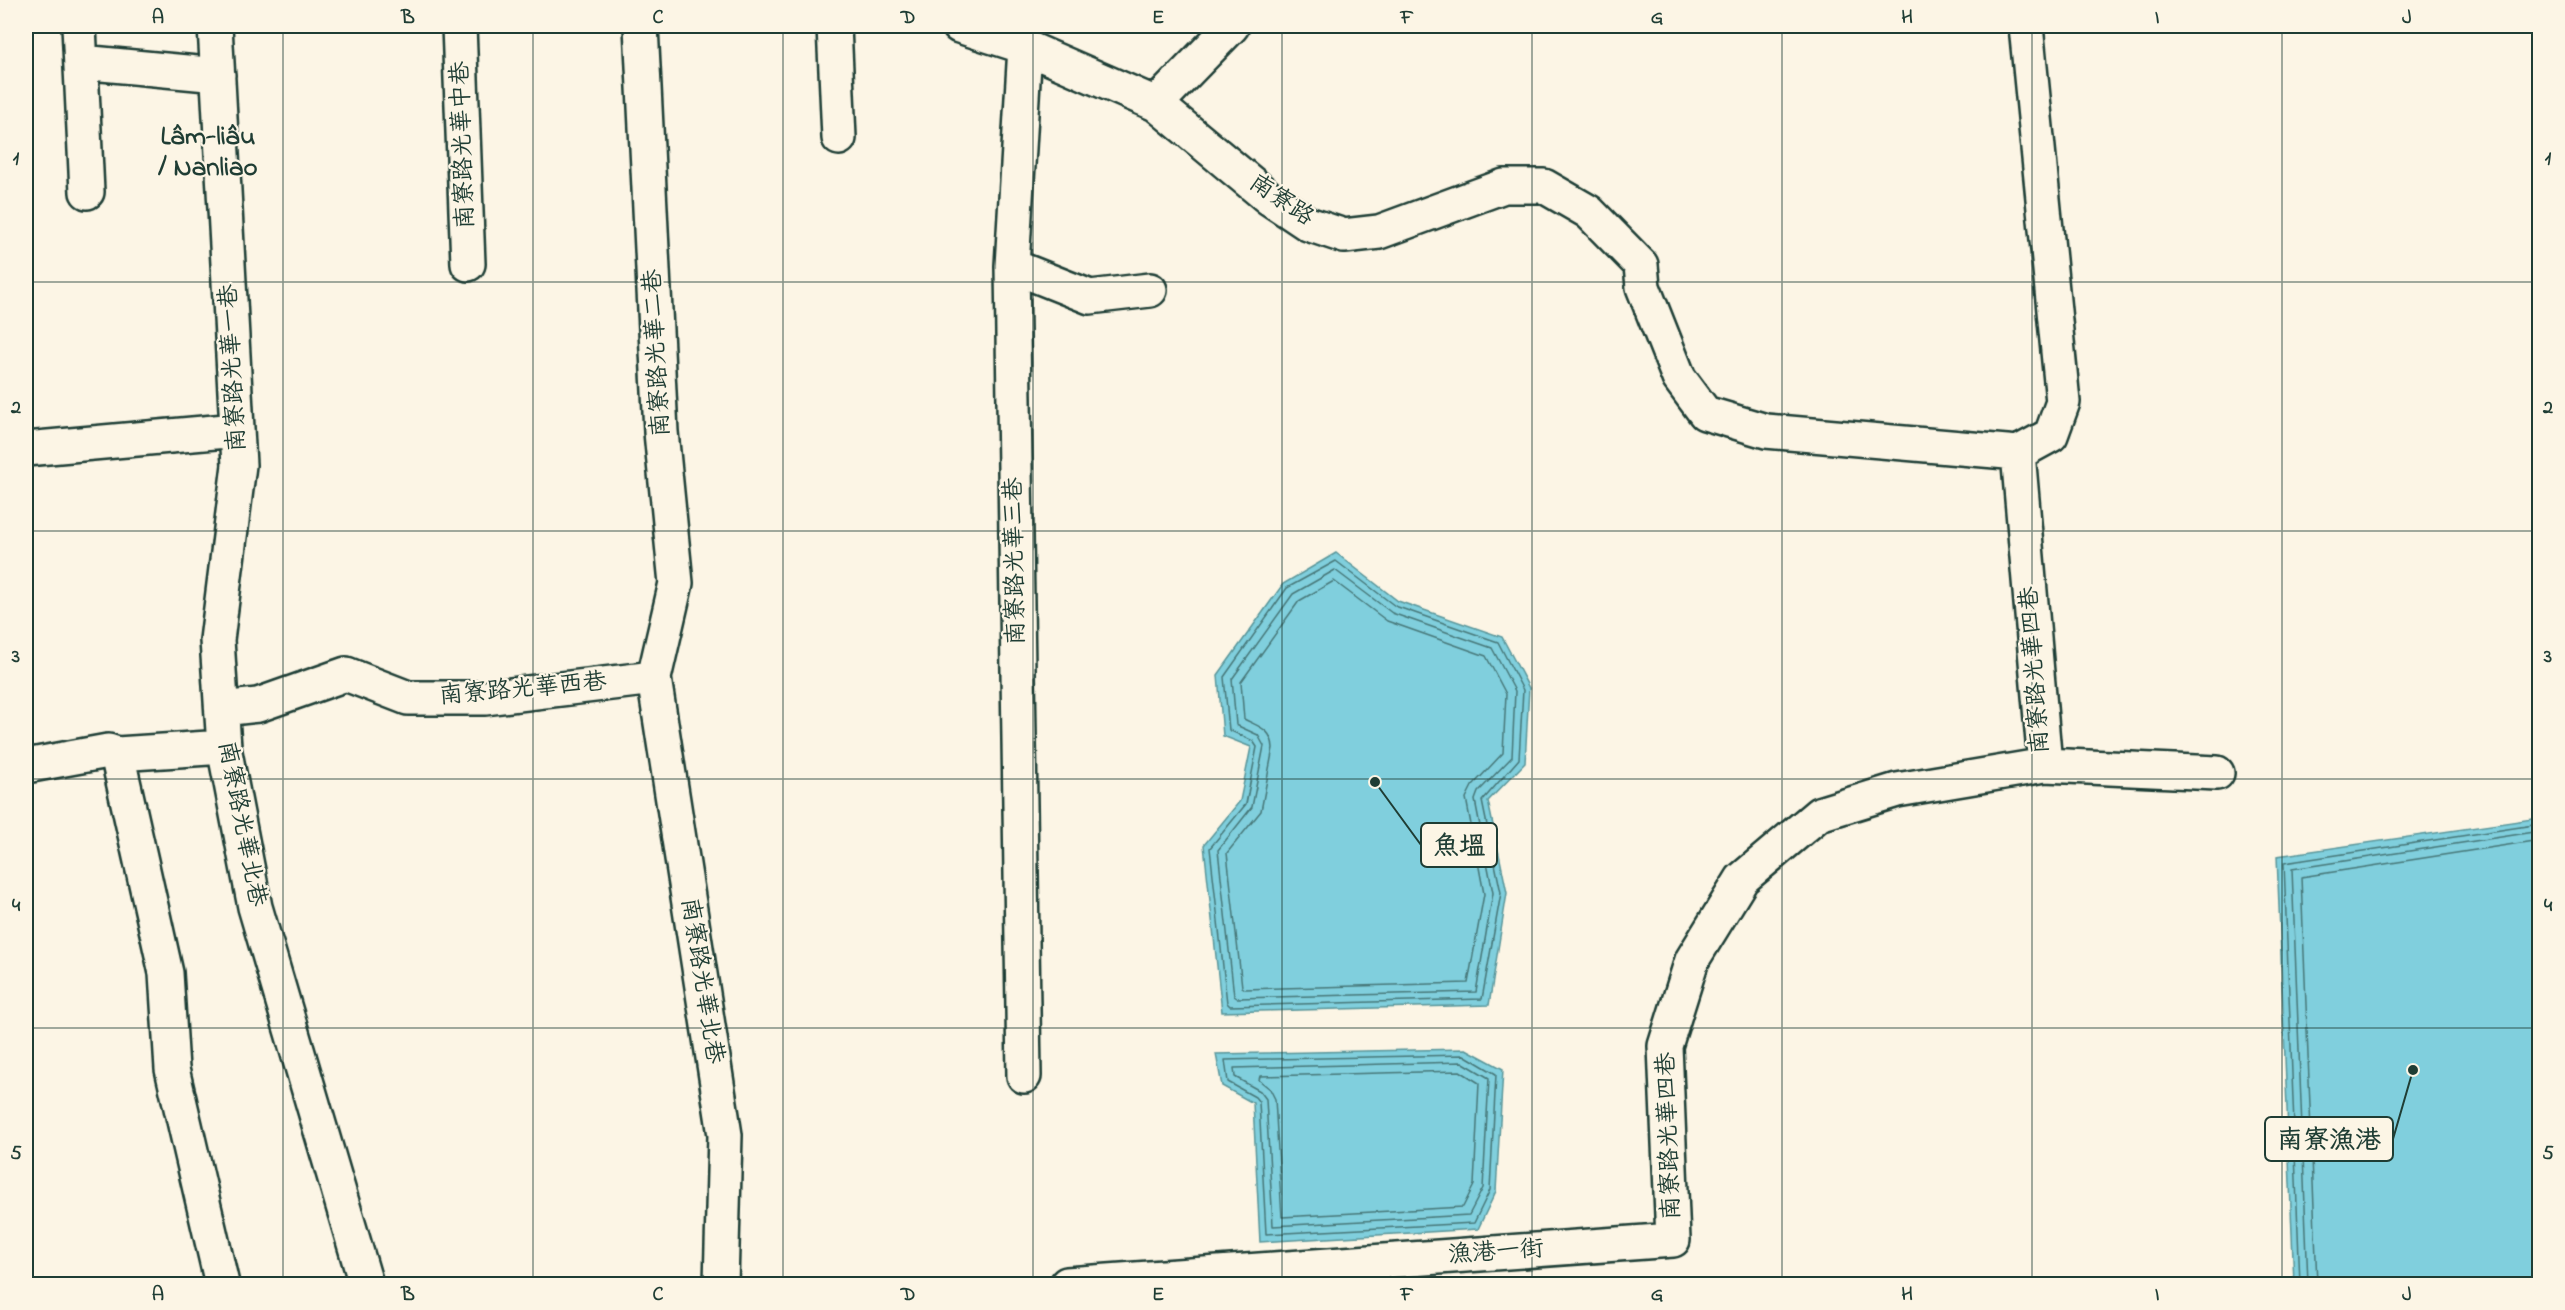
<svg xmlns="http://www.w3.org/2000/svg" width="2565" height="1310" viewBox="0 0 2565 1310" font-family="'Indie Flower','LXGW WenKai TC',sans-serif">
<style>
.water{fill:#80cfdd;stroke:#599599;stroke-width:1.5}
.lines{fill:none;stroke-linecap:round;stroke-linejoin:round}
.shore{stroke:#467778;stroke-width:1.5}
.minor-casing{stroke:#1f3d34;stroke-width:38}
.minor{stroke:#fcf5e5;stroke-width:33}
.grid{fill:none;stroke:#1f3d34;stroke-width:1.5;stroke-opacity:0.55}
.labels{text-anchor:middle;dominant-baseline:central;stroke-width:4.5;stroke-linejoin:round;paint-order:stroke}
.street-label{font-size:24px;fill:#1f3d34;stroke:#fcf5e5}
.quarter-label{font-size:27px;font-weight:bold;fill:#1f3d34;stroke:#fcf5e5}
.leader{fill:none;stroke:#1f3d34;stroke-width:2}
.callout-dot{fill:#1f3d34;stroke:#fcf5e5;stroke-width:2}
.callout{fill:#fcf5e5;stroke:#1f3d34;stroke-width:2}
.callout-label{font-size:26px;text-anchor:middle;font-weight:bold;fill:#1f3d34}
.neatline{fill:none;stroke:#1f3d34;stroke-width:2}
.grid-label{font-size:20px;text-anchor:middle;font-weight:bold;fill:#1f3d34}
</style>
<rect width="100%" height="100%" fill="#fcf5e5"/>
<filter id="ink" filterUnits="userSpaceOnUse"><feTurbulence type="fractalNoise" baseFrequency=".0167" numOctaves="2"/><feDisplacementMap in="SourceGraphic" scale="12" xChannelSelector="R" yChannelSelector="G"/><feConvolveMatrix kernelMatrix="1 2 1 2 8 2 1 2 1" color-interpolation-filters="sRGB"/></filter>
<g filter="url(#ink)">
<path class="water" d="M1336,553l62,48 104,36 27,51 -4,75 -37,38 19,92 -18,112 -267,7 -18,-167 36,-44 11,-54 -28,-11 -5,-61 65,-91z
M2539,818v466h-245l-17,-428z
M1466,1049l37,20 -7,122 -18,38 -218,13 -7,-139 -31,-17 -6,-32z"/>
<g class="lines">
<path class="shore" d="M1336,561l59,45 103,36 25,48 -4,69 -37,42 19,92 -19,106 -252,7 -3,-3 -17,-155 36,-44 11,-57 -4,-6 -24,-11 -5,-53 63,-89z
M1335,570l57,43 100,35 23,43 -3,66 -34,35 -3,8 18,93 -17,99 -239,6 -3,-2 -16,-146 34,-43 12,-61 -6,-11 -22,-10 -4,-46 61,-85z
M1334,581l53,40 99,35 20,38 -3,59 -31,33 -6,12 18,96 -16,89 -223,6 -3,-2 -15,-134 34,-42 12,-63c-1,-19 -14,-21 -29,-29l-3,-37 58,-81z
M1464,1055l32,19 -6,116 -16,33 -208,11 -7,-132 -4,-5 -27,-15 -3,-22z
M1462,1062l27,16 -6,110 -14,27 -196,11 -7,-127 -6,-8 -25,-14 -1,-9z
M1460,1071l19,12 -5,102 -11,22 -181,10 -7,-118 -5,-10 -11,-9 1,-4z
M2300,1284l-16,-421 256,-39
M2308,1284l-16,-415 248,-38
M2317,1284l-16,-407 239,-37"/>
<defs>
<path id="minor" d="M79,26l8,166
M215,26l24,439 -22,175 7,107 31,160 111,377
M459,26l9,238
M641,26l20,406 15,151 -22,95 71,457 -4,149
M834,26l5,112
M959,26l66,21 131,57 113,94 39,26 36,12 35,-4 125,-46h40l45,26 52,53 2,22 36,91 26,35 61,18 252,22 27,312 -148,25 -78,24 -77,65 -50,81 -27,86 8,194 -606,44
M81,62l137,13
M1156,104l76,-78
M1012,266l78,31 60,-7
M26,449l211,-19
M2018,453l33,-18 12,-33 -37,-376
M222,709l36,-4 88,-31 62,24h77l169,-20
M117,754l49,219 6,96 50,215
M2045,765l172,8
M26,766l82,-15 9,3 107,-7
M1024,1076l-12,-810 13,-219"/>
</defs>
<use href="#minor" class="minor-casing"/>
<use href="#minor" class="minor"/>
</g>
</g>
<path class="grid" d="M283,26v1258M533,26v1258M783,26v1258M1033,26v1258M1282,26v1258M1532,26v1258M1782,26v1258M2032,26v1258M2282,26v1258M26,282h2514M26,531h2514M26,779h2514M26,1028h2514"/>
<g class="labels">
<g class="street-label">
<text transform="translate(464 145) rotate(-92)">南寮路光華中巷</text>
<text transform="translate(1281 201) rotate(34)">南寮路</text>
<text transform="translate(658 353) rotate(-93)">南寮路光華二巷</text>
<text transform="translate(234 368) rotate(-93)">南寮路光華一巷</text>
<text transform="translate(1016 561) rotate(-91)">南寮路光華三巷</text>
<text transform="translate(2036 670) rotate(-94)">南寮路光華四巷</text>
<text transform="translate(523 690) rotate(-5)">南寮路光華西巷</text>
<text transform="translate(241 824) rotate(79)">南寮路光華北巷</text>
<text transform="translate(701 981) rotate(81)">南寮路光華北巷</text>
<text transform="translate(1670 1136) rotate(-92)">南寮路光華四巷</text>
<text transform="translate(1496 1253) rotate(-4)">漁港一街</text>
</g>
<g class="quarter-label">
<text x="208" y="137">Lâm-liâu<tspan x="208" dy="31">/ Nanliao</tspan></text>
</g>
</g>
<path class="leader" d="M1375 782L1421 845M2413 1070L2393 1139"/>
<g class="callout-dot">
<circle cx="1375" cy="782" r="6"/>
<circle cx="2413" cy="1070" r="6"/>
</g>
<g class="callout">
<rect x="1421" y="823" width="76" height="44" rx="6"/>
<rect x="2265" y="1117" width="128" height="44" rx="6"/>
</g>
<g class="callout-label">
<text x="1459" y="854">魚塭</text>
<text x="2329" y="1148">南寮漁港</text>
</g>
<rect width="2565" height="1310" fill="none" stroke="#fcf5e5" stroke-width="66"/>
<rect x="33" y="33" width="2499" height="1244" class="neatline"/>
<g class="grid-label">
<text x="158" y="23">A</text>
<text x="408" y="23">B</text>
<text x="658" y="23">C</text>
<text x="908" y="23">D</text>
<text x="1158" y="23">E</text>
<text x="1407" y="23">F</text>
<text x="1657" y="23">G</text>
<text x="1907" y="23">H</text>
<text x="2157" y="23">I</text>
<text x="2407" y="23">J</text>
<text x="16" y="164">1</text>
<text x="2548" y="164">1</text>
<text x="16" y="413">2</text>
<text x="2548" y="413">2</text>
<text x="16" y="662">3</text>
<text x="2548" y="662">3</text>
<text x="16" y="911">4</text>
<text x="2548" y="911">4</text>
<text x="16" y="1159">5</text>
<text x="2548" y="1159">5</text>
<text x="158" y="1300">A</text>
<text x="408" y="1300">B</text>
<text x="658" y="1300">C</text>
<text x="908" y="1300">D</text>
<text x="1158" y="1300">E</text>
<text x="1407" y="1300">F</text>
<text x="1657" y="1300">G</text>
<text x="1907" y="1300">H</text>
<text x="2157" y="1300">I</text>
<text x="2407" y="1300">J</text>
</g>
</svg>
